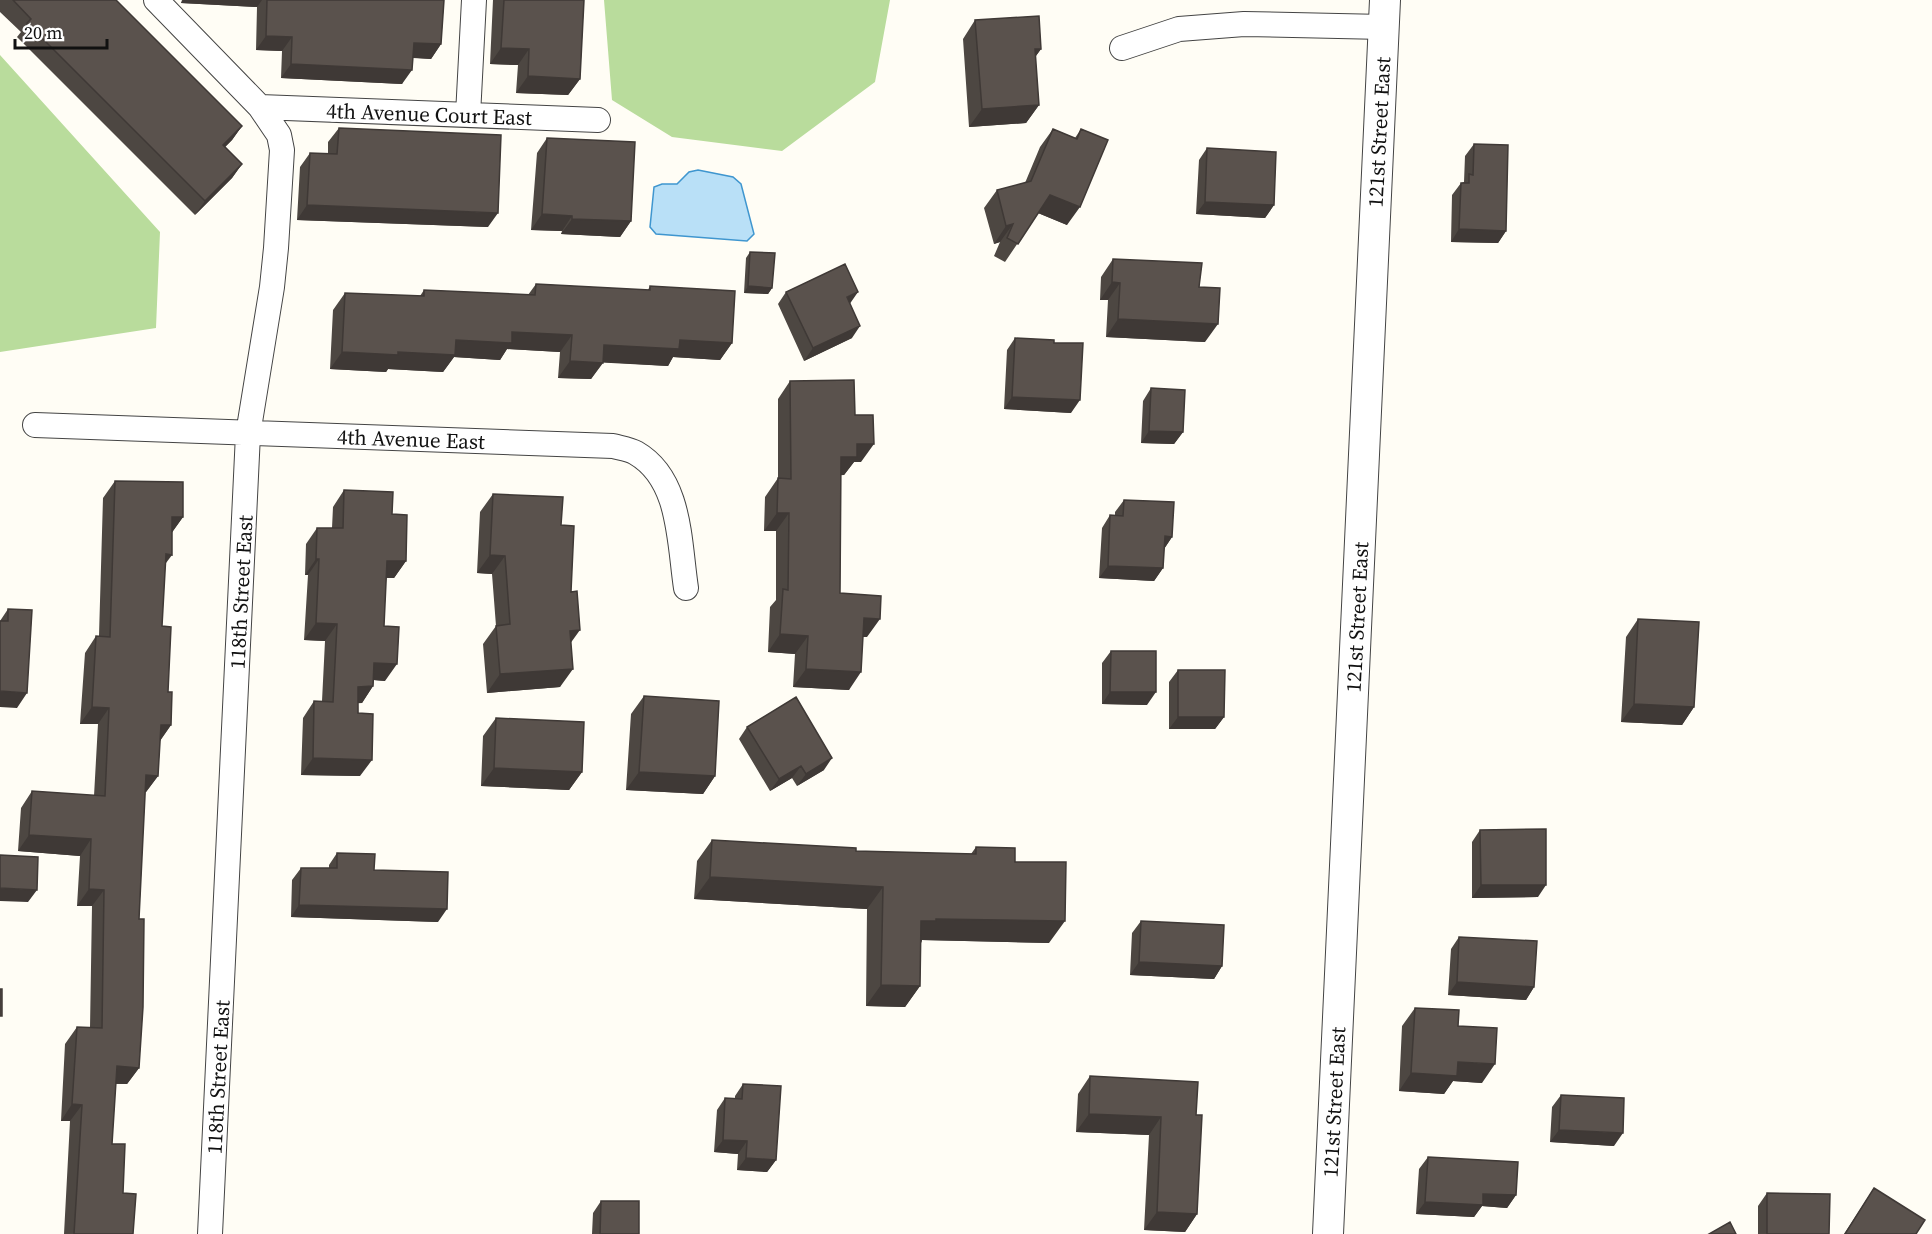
<svg xmlns="http://www.w3.org/2000/svg" width="1932" height="1234" viewBox="0 0 1932 1234" font-family="'Source Serif 4',serif">
<style>
.forest{fill:#b9dc9c}
.water{fill:#b9e0f7;stroke:#3f96cf;stroke-width:1.5}
.lines{fill:none;stroke-linecap:round;stroke-linejoin:round}
.minor-casing{stroke:#444;stroke-width:26}
.tertiary-casing{stroke:#444;stroke-width:32}
.minor{stroke:#fff;stroke-width:24}
.tertiary{stroke:#fff;stroke-width:30}
.wall{fill:#4d4742}
.shaded-wall{fill:#3f3936}
.building{fill:#5a524d;stroke:#3f3936;stroke-width:1.5}
.labels{text-anchor:middle;dominant-baseline:central;stroke-width:6;stroke-linejoin:round;paint-order:stroke}
.street-label{font-size:21px;fill:#111;stroke:#fff}
</style>
<rect width="100%" height="100%" fill="#fffdf5"/>
<path class="forest" d="M604,0h286l-15,82 -93,69 -110,-14 -60,-37z
M0,55l160,177 -4,96 -156,24z"/>
<path class="water" d="M698,170l35,7 8,7 13,50 -7,7 -91,-7 -6,-7 4,-40 8,-3h15l12,-12z"/>
<g class="lines">
<defs>
<path id="minor" d="M156,0l104,107 19,28 3,15 -6,98 -4,39 -24,147 -38,800
M1122,48l57,-19 65,-5 140,3
M260,107l338,13
M468,115l6,-115
M35,425l578,21c7,2 16,3 23,7 45,26 43,89 50,135"/>
<path id="tertiary" d="M1328,1234l57,-1234"/>
</defs>
<use href="#minor" class="minor-casing"/>
<use href="#tertiary" class="tertiary-casing"/>
<use href="#minor" class="minor"/>
<use href="#tertiary" class="tertiary"/>
</g>
<path class="wall" d="M0,0h116l126,126 -10,14 -7,7 17,17 -10,14 -37,37 -178,-178 4,-5 -21,-20z
M182,0h262l-3,44 -10,15 -18,-1 -11,26 -121,-6 1,-27 -26,-1 1,-43 -76,-4z
M493,0h91l-4,79 -12,16 -52,-2 2,-28 -28,-1z
M975,20l66,29 -6,8 4,48 -13,18 -57,4 -6,-88z
M339,128l149,99 -191,-7 3,-53 10,-14 18,1v-12z
M1053,129l22,9 6,-9 -14,96 -29,-12 -33,49 -11,-6 6,-14 -6,2 -10,-36 13,-18 28,-7 15,-36z
M547,138l84,83 -11,16 -59,-3 1,-3 -31,-1 6,-77z
M1474,144l32,87 -8,12 -47,-1 1,-47 9,-12 3,-1 1,-26z
M1207,148l67,57 -9,13 -69,-4 3,-54z
M750,252l22,36 -4,6 -24,-1 2,-35z
M1113,259l86,28 6,55 -99,-5 2,-37h-8l1,-23z
M536,284l112,6 2,-4 82,57 -12,17 -47,-3 -5,9 -65,-4 -12,17 -33,-1 2,-26 -53,-3 -7,11 -46,-3 -11,15 -55,-3 -2,3 -56,-3 3,-59 12,-17 75,3 4,-6 104,5z
M786,292l64,12 2,34 -48,23 -26,-57z
M1015,338l39,5 17,70 -67,-4 3,-59z
M790,381l65,34 6,47h-7l-10,13h-3l-1,118 27,44h-4l-14,53 -56,-3 2,-33 -27,-2 2,-45 6,-7v-69h-12l1,-34 13,-19v-79z
M1151,388l32,44 -9,12 -33,-1 2,-42z
M115,481l68,36 -11,15 -7,31 -3,63 9,99 -11,16 -2,35 -12,16h-1l-6,127v149l-12,16h-12l-3,60 11,49 10,41h-69l6,-113h-9l4,-77 12,-17 13,1 2,-122h-15l3,-50 -62,-5 3,-43 11,-17 62,5 4,-72h-18l5,-71 11,-17h3l4,-138z
M344,490l48,24 14,47 -12,17h-8l-2,48 1,55 -11,-1 -1,6 -11,17h-4l2,73 -59,-1 2,-57 11,-17h8l3,-60 -21,-1 4,-65h-3l1,-31 11,-16h15l1,-21z
M493,494l68,31 10,67v51l-11,44 -73,6 -4,-49 13,-18 -4,-52 -15,-1 3,-61z
M1124,500l48,37 -8,12 -1,19 -9,13 -55,-3 3,-50 8,-13 5,1v-4z
M8,609l9,99 -17,-87z
M1638,619l56,88 -12,18 -61,-3 5,-85z
M1111,651l36,54 -45,-1v-41z
M1178,670l46,47 -9,12h-46v-47z
M644,696l71,80 -12,18 -77,-4 5,-76z
M496,718l86,54 -13,18 -88,-4 2,-50z
M747,727l77,43 -27,16 -5,-8 -22,13 -31,-52z
M1480,830l58,67 -66,1v-56z
M712,840l144,11 115,3 5,-7 39,15 34,81 -127,-3 -1,3 -1,43 -15,21 -39,-1 1,-97 -173,-10 3,-38z
M337,853l37,17 64,52 -147,-5 1,-37 9,-12h28v-3z
M1141,921l81,45 -8,13 -84,-4 2,-42z
M1459,937l75,50 -8,13 -78,-5 3,-46z
M1415,1008l43,18 24,57 -29,-2 -9,13 -45,-3 3,-65z
M1090,1076l106,39 1,99 -12,18 -41,-2 5,-95 -73,-3 2,-38z
M743,1084l33,76 -9,12 -30,-2 1,-16 -24,-2 3,-42 8,-12h10v-2z
M1561,1095l53,51 -64,-4 2,-35z
M1428,1157l88,38 -9,13 -25,-2 -8,11 -58,-3 3,-45z
M1874,1188l42,46h-72z
M1767,1193l62,41h-71v-28z
M601,1201l38,33h-47l1,-21z"/>
<path class="shaded-wall" d="M183,0h79l-5,7 -76,-4z
M266,36l26,1 -10,14 -26,-1z
M414,43l27,1 -10,15 -27,-2z
M501,48l28,1 -11,16 -28,-1z
M1035,49h6l-13,18z
M291,64l121,6 -10,14 -121,-6z
M528,76l52,3 -12,16 -52,-2z
M1039,105l-13,18 -57,4 13,-18z
M242,126l-10,14 -19,19 10,-14z
M242,164l-10,14 -37,37 10,-14z
M1050,195l30,12 -13,18 -29,-12z
M1205,202l69,3 -9,13 -69,-4z
M307,205l191,8 -10,14 -191,-7z
M542,214l30,2 -10,15 -31,-1z
M572,219l59,2 -11,16 -59,-3z
M1013,224l-13,18 -6,2 12,-18z
M1459,229l47,2 -8,12 -47,-1z
M1112,282l8,1 -12,17h-8z
M748,286l24,2 -4,6 -24,-1z
M858,292l-9,13 -2,-8z
M1118,319l100,5 -13,18 -99,-5z
M860,326l-8,12 -48,23 9,-13z
M512,332l60,3 -12,17 -53,-3 -7,11 -46,-3 -11,15 -55,-3 -2,3 -56,-3 12,-17h56l58,-12z
M680,340l52,3 -12,17 -47,-3 -5,9 -76,-4 12,-17z
M570,361l33,2 -12,16 -33,-1z
M1012,397l68,3 -9,13 -67,-4z
M1149,431l34,1 -9,12 -33,-1z
M857,444h17l-13,18h-7l-10,13 -16,1 13,-19z
M777,513h12l-13,18h-12z
M172,517h11l-12,17z
M1165,536l7,1 -8,12z
M166,554l6,1 -12,16z
M490,555l15,1 -13,18 -15,-1z
M316,559h3l-11,16h-3z
M387,561h19l-12,17 -19,-1z
M1108,566l55,2 -9,13 -55,-3z
M864,618l16,1 -13,18 -16,-1z
M316,623l21,1 -12,17 -21,-1z
M580,630l-13,18 3,-17z
M780,634l28,2 -13,18 -27,-2z
M374,663l23,1 -12,17 -23,-2z
M573,669l-13,18 -73,6 13,-19z
M806,669l55,3 -12,18 -56,-3z
M373,686l-11,17 -16,1 12,-17z
M0,691l27,2 -10,15 -17,-1z
M1110,692h46l-9,13 -45,-1z
M1634,704l60,3 -12,18 -61,-3z
M92,707l17,1 -11,16h-18z
M1178,717h46l-9,12h-46z
M161,725h10l-12,17z
M313,758l59,2 -12,16 -59,-1z
M832,758l-8,12 -27,16 9,-12z
M801,766l-9,12 -22,13 9,-12z
M494,768l88,4 -13,18 -88,-4z
M639,772l76,4 -12,18 -77,-4z
M146,775l12,1 -12,16h-12z
M29,835l62,4 -11,17 -62,-5z
M710,877l173,10 -16,22 -173,-10z
M1481,885h65l-8,12 -66,1z
M0,888l37,2 -9,12 -28,-1z
M89,889l15,1 -12,16h-15z
M299,905l148,4 -9,13 -147,-5z
M936,919l129,2 -16,22 -127,-3 -1,3v-22z
M1139,962l83,4 -8,13 -84,-4z
M1457,982l77,5 -8,13 -78,-5z
M881,985l39,1 -15,21 -39,-1z
M1458,1062l37,2 -13,19 -29,-2 -9,13 -45,-3 12,-18z
M117,1066l22,2 -12,16 -22,-1z
M72,1104l10,1 -12,16h-9z
M1089,1114l72,3 -12,18 -73,-3z
M1559,1130l64,3 -9,13 -64,-4z
M723,1140l24,1 -9,13 -24,-2z
M746,1158l30,2 -9,12 -30,-2z
M1483,1194l33,1 -9,13 -25,-2 -8,11 -58,-3 9,-12z
M1157,1212l40,2 -12,18 -41,-2z"/>
<path class="building" d="M13,0h103l126,126 -19,19 19,19 -37,37 -178,-178 4,-4z
M267,0h177l-3,44 -27,-1 -2,27 -121,-6 1,-27 -26,-1z
M504,0h80l-4,79 -52,-3 1,-27 -28,-1z
M1039,16l2,33h-6l4,56 -57,4 -7,-89z
M339,128l162,7 -3,78 -191,-8 3,-52 27,1z
M1053,129l24,10 4,-10 27,11 -28,67 -30,-12 -32,49 -11,-6 6,-14 -7,2 -9,-36 34,-9z
M547,138l88,4 -4,79 -59,-2v-3l-30,-2z
M1474,144l34,1 -2,86 -47,-2 2,-46h8v-9l4,1z
M1207,148l69,4 -2,53 -69,-3z
M750,252l25,1 -3,35 -24,-2z
M1113,259l89,4 -3,24 21,1 -2,36 -100,-5 2,-36 -8,-1z
M845,264l13,28 -11,5 13,29 -47,22 -27,-56z
M536,284l114,6v-4l85,5 -3,52 -52,-3 -1,9 -75,-4 -1,18 -33,-2 2,-26 -60,-3v11l-56,-3 -1,15 -57,-3v3l-56,-3 3,-59 79,3v-6l111,5z
M1015,338l39,2v3h29l-3,57 -68,-3z
M854,380l1,35h18l1,29h-17v13h-16l-1,136 41,3 -1,23 -16,-1 -3,54 -55,-3 2,-33 -28,-2 3,-45 5,1 1,-77h-12l1,-35 13,1 -1,-98z
M1151,388l34,2 -2,42 -34,-1z
M115,481l68,1v35h-11v38l-6,-1 -4,72 9,1 -3,65h4l-1,33h-10l-3,51 -12,-1 -7,144h5l-1,88 -4,61 -22,-2 -5,78h13l-2,49 13,1 -3,40h-59l8,-129 -10,-1 5,-77 25,1 2,-138 -15,-1 2,-50 -62,-4 3,-44 73,5 4,-88 -17,-1 4,-71 14,1z
M344,490l49,2 -1,22 15,1 -1,46h-19l-3,65 15,1 -2,37 -23,-1 -1,23 -15,1v26l15,1 -1,46 -59,-2 1,-57 19,1 4,-78 -21,-1 3,-64h-3l1,-31h26z
M493,494l70,3 -2,28 13,1 -3,66 6,-1 3,39 -10,1 3,38 -73,5 -4,-48 14,-2 -5,-68 -15,-1z
M1124,500l50,2 -2,35 -7,-1 -2,32 -55,-2 2,-51 13,1z
M8,609l24,1 -5,83 -27,-2v-70h8z
M1638,619l61,3 -5,85 -60,-3z
M1111,651h45v41h-46z
M1178,670h47l-1,47h-46z
M644,696l75,5 -4,75 -76,-4z
M796,697l36,61 -26,16 -5,-8 -22,13 -32,-52z
M496,718l88,4 -2,50 -88,-4z
M1546,829v56h-65l-1,-55z
M712,840l144,8v3l120,3v-7l39,1v14h51l-1,59 -129,-2v2h-15l-1,65 -39,-1 2,-98 -173,-10z
M337,853l38,1 -1,16 74,2 -1,37 -148,-4 2,-37h36z
M0,855l38,2 -1,33 -37,-2z
M1141,921l83,4 -2,41 -83,-4z
M1459,937l78,4 -3,46 -77,-5z
M0,989h2v27h-2z
M1415,1008l44,2 -1,16 39,2 -2,36 -37,-2 -1,14 -46,-3z
M1090,1076l108,6 -2,33h6l-5,99 -40,-2 4,-95 -72,-3z
M743,1084l38,2 -5,74 -30,-2 1,-17 -24,-1 2,-42 17,1z
M1561,1095l63,3 -1,35 -64,-3z
M1428,1157l90,5 -2,33 -33,-1v11l-58,-3z
M1874,1188l51,32 -9,14h-71z
M1767,1193l63,1 -1,40h-62z
M601,1201h38v33h-39z
M1730,1222l6,12h-27z"/>
<g class="labels">
<g class="street-label">
<text transform="translate(429 114) rotate(2)">4th Avenue Court East</text>
<text transform="translate(1379 132) rotate(-87)">121st Street East</text>
<text transform="translate(411 439) rotate(2)">4th Avenue East</text>
<text transform="translate(241 592) rotate(-87)">118th Street East</text>
<text transform="translate(1357 617) rotate(-87)">121st Street East</text>
<text transform="translate(218 1077) rotate(-87)">118th Street East</text>
<text transform="translate(1334 1102) rotate(-87)">121st Street East</text>
</g>
</g>
<path d="M15 39v9h92v-9" fill="none" stroke="#111111" stroke-width="3"/>
<text x="24" y="39" font-size="18" fill="#111111" stroke="#ffffff" stroke-width="4.5" paint-order="stroke">20 m</text>
</svg>
